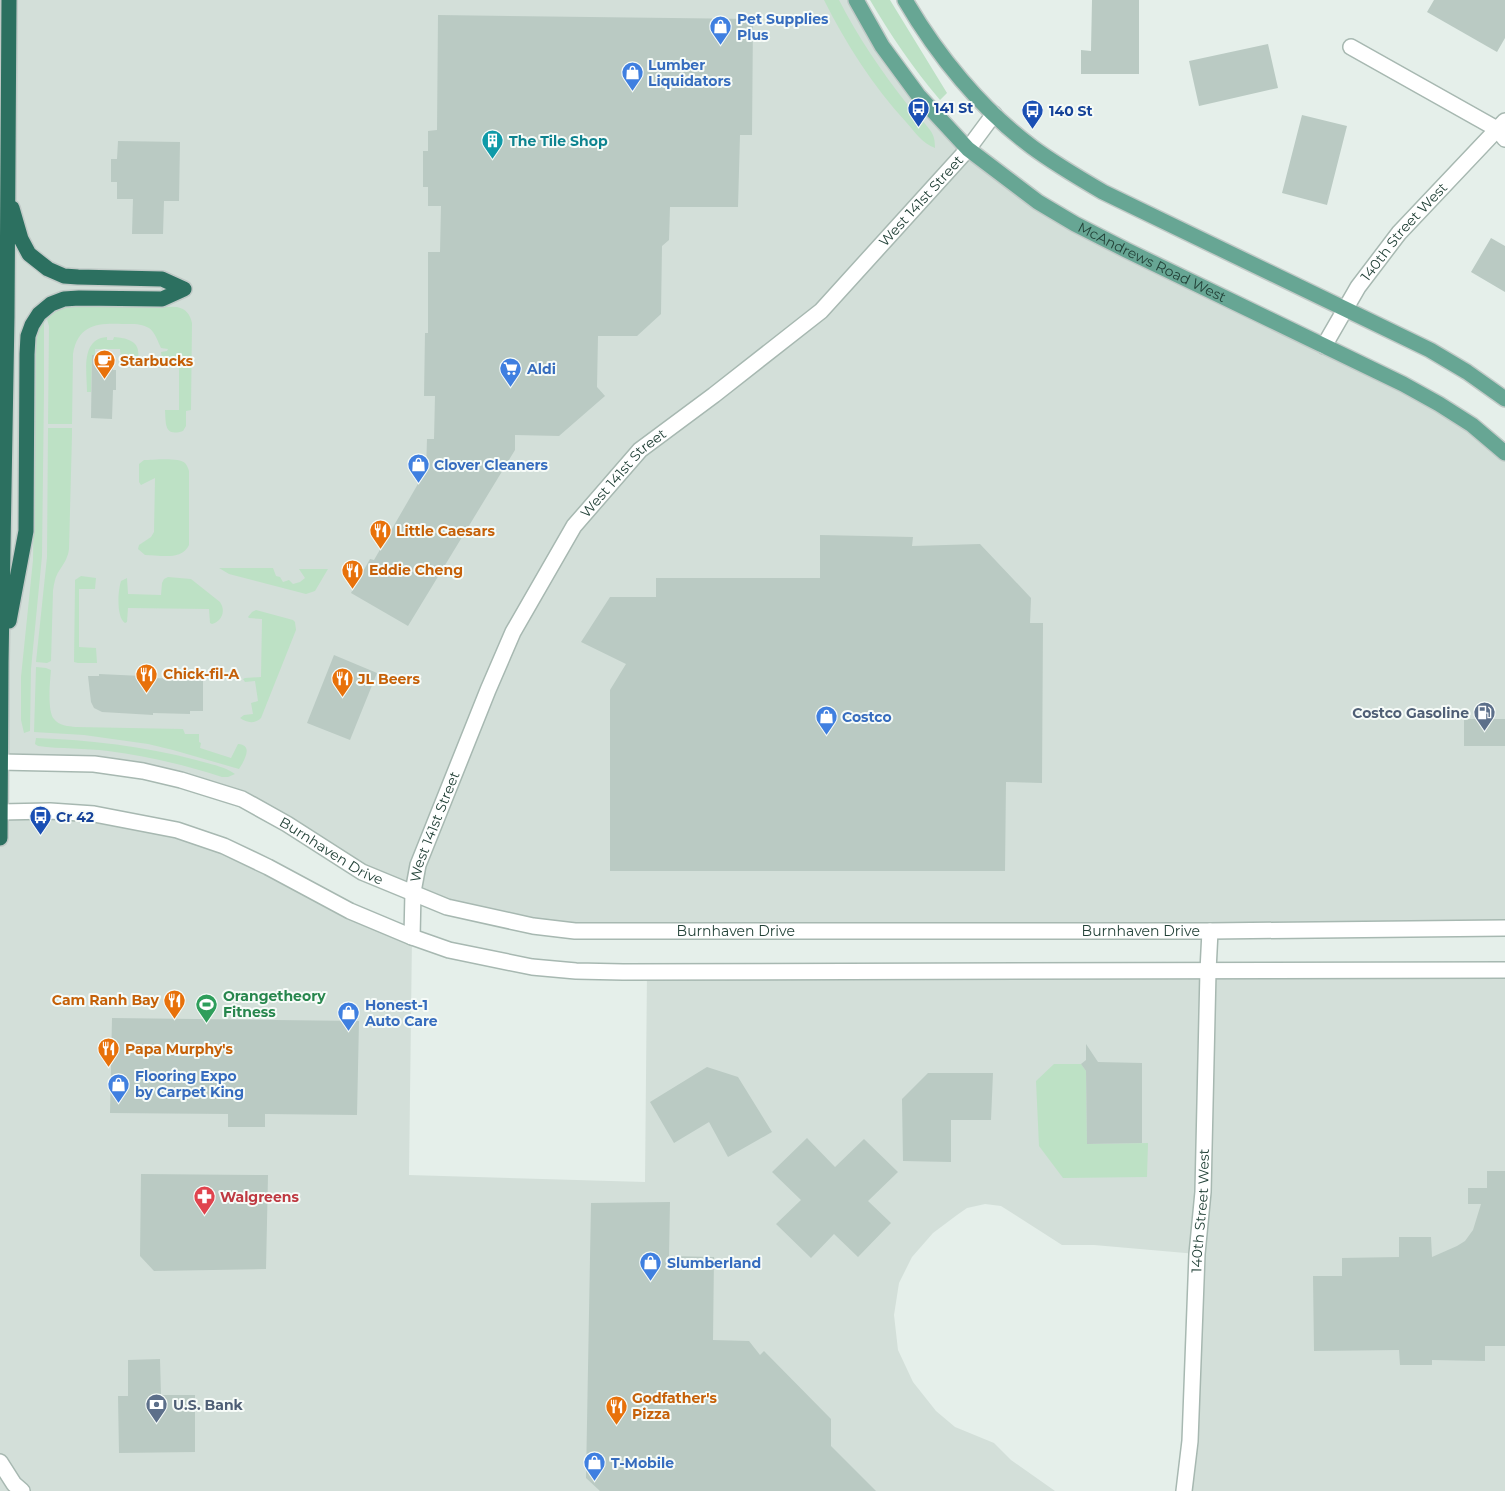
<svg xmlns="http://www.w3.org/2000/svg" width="1505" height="1491" viewBox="0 0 1505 1491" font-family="Montserrat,sans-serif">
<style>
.built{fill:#d3dfd9}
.green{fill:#bde1c5}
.building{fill:#bacac3}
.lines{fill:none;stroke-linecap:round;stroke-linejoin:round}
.minor-casing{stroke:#a7b8b1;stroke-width:18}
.major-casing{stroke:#c1cac7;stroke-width:18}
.highway-casing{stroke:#c1cac7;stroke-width:18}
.minor{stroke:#fff;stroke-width:15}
.major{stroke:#67a694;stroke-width:15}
.highway{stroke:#2c7060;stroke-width:15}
.labels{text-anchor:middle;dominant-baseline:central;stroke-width:4;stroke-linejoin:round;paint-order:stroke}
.shop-label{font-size:14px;font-weight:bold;fill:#366cbe;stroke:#f6fbf8;text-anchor:start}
.transit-label{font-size:14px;font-weight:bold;fill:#164399;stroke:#f6fbf8;text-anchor:start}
.culture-label{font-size:14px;font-weight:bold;fill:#0d838f;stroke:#f6fbf8;text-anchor:start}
.street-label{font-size:14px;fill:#234238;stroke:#f6fbf8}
.food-label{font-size:14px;font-weight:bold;fill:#c56008;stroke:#f6fbf8;text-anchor:start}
.service-label{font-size:14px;font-weight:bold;fill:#4e5e75;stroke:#f6fbf8;text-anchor:end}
.leisure-label{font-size:14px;font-weight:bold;fill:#27864d;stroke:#f6fbf8;text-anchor:start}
.health-label{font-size:14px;font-weight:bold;fill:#be3a42;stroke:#f6fbf8;text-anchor:start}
</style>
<rect width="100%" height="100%" fill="#e5efea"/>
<path class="built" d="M9,0h847l62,95 120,107 365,182 102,69v475l-930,3 -162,-39 -126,-68 -106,-44 -181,-18z
M0,812l177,18 235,107 -3,238 236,7 2,-210 858,-2v521h-321l13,-237 -103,-9h-32l-61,-39 -16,-2 -18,4 -10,7 -24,18 -21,24 -13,26 -5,32 4,35 15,32 23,29 19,16 39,16 17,17 44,31h-1055z"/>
<path class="green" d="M824,0h15c19,37 42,71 68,104 7,9 16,16 23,26 4,5 5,11 5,18 -12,-4 -21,-17 -29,-26 -33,-36 -60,-78 -82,-122z
M870,0h20l57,93 -7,7c-27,-32 -49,-64 -70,-100z
M73,305l104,2c9,2 13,7 15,16l-1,87 -5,1v15l-3,5c-19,6 -17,-7 -18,-21h14v-50l-17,-1 -1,-7 6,-1 1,-2 -7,-1c-3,-6 -6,-16 -12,-20 -8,-5 -18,-4 -27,-4 -25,-1 -44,1 -49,30l-1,70h-24l1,-98 -2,-7 12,-10z
M44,322v69l-2,165 -11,113 -1,62 -6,2 -3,-13v-43l12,-117 3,-220 1,-8z
M107,337v3h6l1,-3c13,1 27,4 24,21l-1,1h-16l-1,-10h-25v6h-3l-1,37h-4c0,-20 -7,-53 20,-55z
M48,428h24v7l-3,114c-1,9 -5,14 -10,22 -4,6 -5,13 -6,20l-2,70 -4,2 -11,-1 11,-105z
M144,460c9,0 35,-3 41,3 2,2 3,5 4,8v74c-7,16 -30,10 -44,10l-7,-6 1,-4 12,-8 3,-5 1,-54 -14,7 -2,-3v-18z
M219,568h54l3,8 4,1 3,5 6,-2 4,4 7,-2 5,-4 -6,-9h29l-13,22 -9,3 -77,-20z
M81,576l15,2 -1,11h-16v58l17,1 1,15h-19l-4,-1 1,-78v-4z
M168,577l23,2 29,23c6,9 2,19 -8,22l-2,-1 -1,-14 -81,-1 -1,14 -2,1c-9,-6 -7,-33 -4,-42l6,-3 1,16 33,1 1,-12 2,-4z
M256,610l37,10 2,2 1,8 -35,88c-6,6 -14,5 -21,0l4,-3 9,-1 -2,-11 7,-2 -3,-20 -10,1 -2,-3 2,-1 16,-1 1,-58 -13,-1 -1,-1 4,-5z
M36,667l10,1 5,2c-1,11 -4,41 3,49 5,7 14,7 22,8l107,2 2,5h14v8l2,1 -1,5 31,10 7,-14c16,1 6,17 1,25l-66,-19 -25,-6 -64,-9 -50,-3z
M36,738c54,2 107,8 160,22 13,4 28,6 39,14l-7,3h-6c-37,-12 -75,-21 -114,-26 -23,-3 -47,-2 -70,-5l-3,-2z
M1054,1064h27l5,7 1,73 61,-1 -1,34 -84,1 -24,-32 -3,-65z"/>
<path class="building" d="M1092,0h47v74h-58v-24l10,1z
M1434,0h71v38l-8,14 -70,-40z
M438,15l315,4 -1,116h-12l-2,72h-68l-1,33 -7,6 -1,68 -24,22h-39l-1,51 8,9 -46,40 -44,-1v15l-107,176 -57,-33 19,-34 4,1 52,-90 1,-31h7l1,-43h-11l1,-63h3v-81h12l1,-46h-13v-19h-5v-36h5v-20l9,-1z
M1268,44l10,44 -79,18 -10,-45z
M1302,115l45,11 -20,79 -45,-12z
M118,141l62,1 -1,59h-15l-1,33h-31l1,-35h-16v-17h-6v-23h6z
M1491,238l14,8v46l-34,-20z
M92,355h22l-1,15h3v20h-3l-1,29 -21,-1z
M820,535l93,2 -1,9 68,-2 51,54 -1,25h13l-1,160 -36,-1 -1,89h-395v-181l16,-26 -45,-22 29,-45h46v-19h164z
M334,655l43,18 -27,67 -43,-17z
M99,674l43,2v2l61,1v32h-13v3l-37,-1v2l-51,-3 -8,-4 -3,-6 -3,-26h11z
M1464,719h41v27h-41z
M112,1018l247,3 -2,94 -92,-1v13h-37v-13l-118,-1z
M1086,1044l12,18 44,1v80l-55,1 -1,-73 -5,-7 5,-4z
M707,1067l31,10 34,55 -44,25 -19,-35 -35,21 -24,-41z
M928,1073h65l-2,47h-40v42l-48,-1 -1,-62z
M807,1138l28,29 29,-28 34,33 -30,29 23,22 -33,34 -24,-23 -23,24 -35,-34 25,-24 -29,-28z
M1487,1171h18v175h-20v15l-53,-1v5h-32l-1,-15 -85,1 -1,-75h29v-18l57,-1v-20h32l1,20 25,-11 8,-5 8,-11 8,-26h-13v-16h19z
M141,1174l127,1 -2,94 -112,2 -14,-15z
M670,1202l-1,54 45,1 -1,83 36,1 11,14 4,-4 67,68v27l45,45h-276l-14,-13 5,-275z
M160,1359l1,36h34v57l-76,1 -1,-57h10v-36z"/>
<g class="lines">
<defs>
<g id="minor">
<path d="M1351,47l146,82 8,10"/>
<path id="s1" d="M1324,346l34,-59 41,-54 106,-112"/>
<path id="s2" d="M0,762l94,2 49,7 38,9 61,19 45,25 75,48 85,35 86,19 42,5h635l295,-3"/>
<path d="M0,812l50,-1 44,3 83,16 47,16 44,21 82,44 62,26 37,13 83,17 44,4 47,1 882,-2"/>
<path id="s3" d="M412,937l1,-45 5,-27 70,-175 25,-58 61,-106 66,-76 74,-55 107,-84 147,-162 26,-35"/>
<path d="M0,1462l14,22 8,7"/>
<path id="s4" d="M1184,1491l6,-50 7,-187 6,-62 5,-221 2,-40"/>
</g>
<g id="major">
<path id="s5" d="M856,0l26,46 36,49 50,54 70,53 37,22 51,26 277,134 36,20 33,21 33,28"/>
<path d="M905,0c32,55 76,109 127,147 23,17 47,31 71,45l327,158 37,22 38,27"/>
</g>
<path id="highway" d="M12,208l9,31 8,15 19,15 16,7 14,1 84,2 22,10
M9,621l17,-90 1,-177 1,-18 4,-11 7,-11 12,-10 13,-5 15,-1 83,1 22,-10
M0,838l1,-176 6,-346 2,-316"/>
</defs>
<use href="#minor" class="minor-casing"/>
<use href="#major" class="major-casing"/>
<use href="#highway" class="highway-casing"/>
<use href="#minor" class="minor"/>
<use href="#major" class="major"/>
<use href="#highway" class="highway"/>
</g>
<defs>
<symbol id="shop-pin" viewBox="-11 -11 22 30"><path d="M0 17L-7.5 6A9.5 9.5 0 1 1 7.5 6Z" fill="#3f7fe0" stroke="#f6fbf8"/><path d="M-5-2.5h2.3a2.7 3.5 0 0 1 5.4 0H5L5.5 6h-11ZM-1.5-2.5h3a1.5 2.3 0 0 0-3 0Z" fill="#fff"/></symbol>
<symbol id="bus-pin" viewBox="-11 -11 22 30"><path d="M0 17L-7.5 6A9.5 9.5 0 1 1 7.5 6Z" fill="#1a4fb4" stroke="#f6fbf8"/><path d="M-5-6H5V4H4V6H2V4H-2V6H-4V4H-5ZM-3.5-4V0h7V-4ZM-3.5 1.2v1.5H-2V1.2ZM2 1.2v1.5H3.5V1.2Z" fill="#fff"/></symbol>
<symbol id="building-pin" viewBox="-11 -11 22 30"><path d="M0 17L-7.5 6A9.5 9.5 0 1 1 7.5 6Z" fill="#0f9aa8" stroke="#f6fbf8"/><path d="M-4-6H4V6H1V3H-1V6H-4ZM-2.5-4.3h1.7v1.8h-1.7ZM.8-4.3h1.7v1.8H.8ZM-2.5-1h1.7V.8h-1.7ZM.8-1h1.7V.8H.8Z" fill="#fff"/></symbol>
<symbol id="cafe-pin" viewBox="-11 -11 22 30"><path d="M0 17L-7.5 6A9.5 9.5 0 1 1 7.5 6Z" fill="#e8710a" stroke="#f6fbf8"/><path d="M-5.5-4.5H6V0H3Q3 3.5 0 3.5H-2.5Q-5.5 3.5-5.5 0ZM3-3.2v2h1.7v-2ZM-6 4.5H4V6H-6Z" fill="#fff"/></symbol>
<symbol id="supermarket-pin" viewBox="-11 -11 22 30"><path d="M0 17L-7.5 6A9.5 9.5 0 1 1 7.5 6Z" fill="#3f7fe0" stroke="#f6fbf8"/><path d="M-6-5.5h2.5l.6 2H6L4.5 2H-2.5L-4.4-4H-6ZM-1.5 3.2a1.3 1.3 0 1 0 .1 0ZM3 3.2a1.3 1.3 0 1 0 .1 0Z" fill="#fff"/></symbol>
<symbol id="restaurant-pin" viewBox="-11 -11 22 30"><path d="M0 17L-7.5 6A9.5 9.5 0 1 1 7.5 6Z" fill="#e8710a" stroke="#f6fbf8"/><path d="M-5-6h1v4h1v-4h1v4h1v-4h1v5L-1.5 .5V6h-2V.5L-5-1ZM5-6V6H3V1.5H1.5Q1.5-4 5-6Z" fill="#fff"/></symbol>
<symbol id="fuel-pin" viewBox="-11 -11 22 30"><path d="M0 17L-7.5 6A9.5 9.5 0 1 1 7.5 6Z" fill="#5c6f8a" stroke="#f6fbf8"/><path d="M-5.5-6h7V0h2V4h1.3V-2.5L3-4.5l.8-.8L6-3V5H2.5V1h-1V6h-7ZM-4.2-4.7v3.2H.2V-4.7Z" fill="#fff"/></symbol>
<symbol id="stadium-pin" viewBox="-11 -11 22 30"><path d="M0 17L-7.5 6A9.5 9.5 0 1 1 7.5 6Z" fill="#2e9e5b" stroke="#f6fbf8"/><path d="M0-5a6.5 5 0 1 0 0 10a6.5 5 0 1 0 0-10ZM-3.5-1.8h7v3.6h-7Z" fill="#fff"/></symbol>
<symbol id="pharmacy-pin" viewBox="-11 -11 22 30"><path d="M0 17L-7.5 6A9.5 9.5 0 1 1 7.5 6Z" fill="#e0444e" stroke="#f6fbf8"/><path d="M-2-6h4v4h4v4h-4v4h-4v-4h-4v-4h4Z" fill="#fff"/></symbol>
<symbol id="bank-pin" viewBox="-11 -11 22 30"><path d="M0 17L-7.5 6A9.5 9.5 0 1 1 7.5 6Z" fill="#5c6f8a" stroke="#f6fbf8"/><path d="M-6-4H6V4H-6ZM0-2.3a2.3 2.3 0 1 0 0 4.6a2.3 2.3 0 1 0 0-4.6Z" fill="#fff"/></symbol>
</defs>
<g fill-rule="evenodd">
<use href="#shop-pin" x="708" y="14" width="25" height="34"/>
<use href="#shop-pin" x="620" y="60" width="25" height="34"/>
<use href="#bus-pin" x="906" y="96" width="25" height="34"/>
<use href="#bus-pin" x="1020" y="98" width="25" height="34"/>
<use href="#building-pin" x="480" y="128" width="25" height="34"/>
<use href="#cafe-pin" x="92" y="348" width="25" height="34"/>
<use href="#supermarket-pin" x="498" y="356" width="25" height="34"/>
<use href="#shop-pin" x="406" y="452" width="25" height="34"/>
<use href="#restaurant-pin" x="368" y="518" width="25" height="34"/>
<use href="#restaurant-pin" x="340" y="558" width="25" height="34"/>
<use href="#restaurant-pin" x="134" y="662" width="25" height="34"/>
<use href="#restaurant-pin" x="330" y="666" width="25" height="34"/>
<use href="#fuel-pin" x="1472" y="700" width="25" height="34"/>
<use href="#shop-pin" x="814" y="704" width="25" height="34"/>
<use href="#bus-pin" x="28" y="804" width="25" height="34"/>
<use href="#restaurant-pin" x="162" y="988" width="25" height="34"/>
<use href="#stadium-pin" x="194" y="992" width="25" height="34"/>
<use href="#shop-pin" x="336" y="1000" width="25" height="34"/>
<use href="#restaurant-pin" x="96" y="1036" width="25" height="34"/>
<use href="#shop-pin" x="106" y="1072" width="25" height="34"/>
<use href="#pharmacy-pin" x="192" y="1184" width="25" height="34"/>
<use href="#shop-pin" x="638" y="1250" width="25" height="34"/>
<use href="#bank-pin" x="144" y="1392" width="25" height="34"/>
<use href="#restaurant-pin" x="604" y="1394" width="25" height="34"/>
<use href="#shop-pin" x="582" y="1450" width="25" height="34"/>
</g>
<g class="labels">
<g class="shop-label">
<text x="737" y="19">Pet Supplies<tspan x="737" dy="16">Plus</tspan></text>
<text x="648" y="65">Lumber<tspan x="648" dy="16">Liquidators</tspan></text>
<text x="527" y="369">Aldi</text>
<text x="434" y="465">Clover Cleaners</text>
<text x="842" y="717">Costco</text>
<text x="365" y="1005">Honest-1<tspan x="365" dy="16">Auto Care</tspan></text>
<text x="135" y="1076">Flooring Expo<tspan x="135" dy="16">by Carpet King</tspan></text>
<text x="667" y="1263">Slumberland</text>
<text x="611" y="1463">T-Mobile</text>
</g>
<g class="transit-label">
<text x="934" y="108">141 St</text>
<text x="1049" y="111">140 St</text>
<text x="56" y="817">Cr 42</text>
</g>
<g class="culture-label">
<text x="509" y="141">The Tile Shop</text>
</g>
<g class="street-label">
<text stroke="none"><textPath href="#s3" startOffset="924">West 141st Street</textPath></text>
<text stroke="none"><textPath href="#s1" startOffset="140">140th Street West</textPath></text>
<text stroke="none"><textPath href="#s5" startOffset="404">McAndrews Road West</textPath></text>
<text stroke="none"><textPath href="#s3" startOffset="519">West 141st Street</textPath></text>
<text stroke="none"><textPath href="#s3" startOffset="114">West 141st Street</textPath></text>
<text stroke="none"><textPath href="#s2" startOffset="350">Burnhaven Drive</textPath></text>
<text stroke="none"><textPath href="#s2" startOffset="770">Burnhaven Drive</textPath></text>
<text stroke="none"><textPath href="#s2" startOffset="1175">Burnhaven Drive</textPath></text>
<text stroke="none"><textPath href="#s4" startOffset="281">140th Street West</textPath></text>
</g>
<g class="food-label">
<text x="120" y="361">Starbucks</text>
<text x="396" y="531">Little Caesars</text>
<text x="369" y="570">Eddie Cheng</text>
<text x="163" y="674">Chick-fil-A</text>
<text x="358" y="679">JL Beers</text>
<text x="159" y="1000" text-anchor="end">Cam Ranh Bay</text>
<text x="125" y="1049">Papa Murphy's</text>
<text x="632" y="1398">Godfather's<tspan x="632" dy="16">Pizza</tspan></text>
</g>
<g class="service-label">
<text x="1469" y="713">Costco Gasoline</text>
<text x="173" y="1405" text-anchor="start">U.S. Bank</text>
</g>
<g class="leisure-label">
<text x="223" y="996">Orangetheory<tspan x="223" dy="16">Fitness</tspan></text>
</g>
<g class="health-label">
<text x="220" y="1197">Walgreens</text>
</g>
</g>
</svg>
